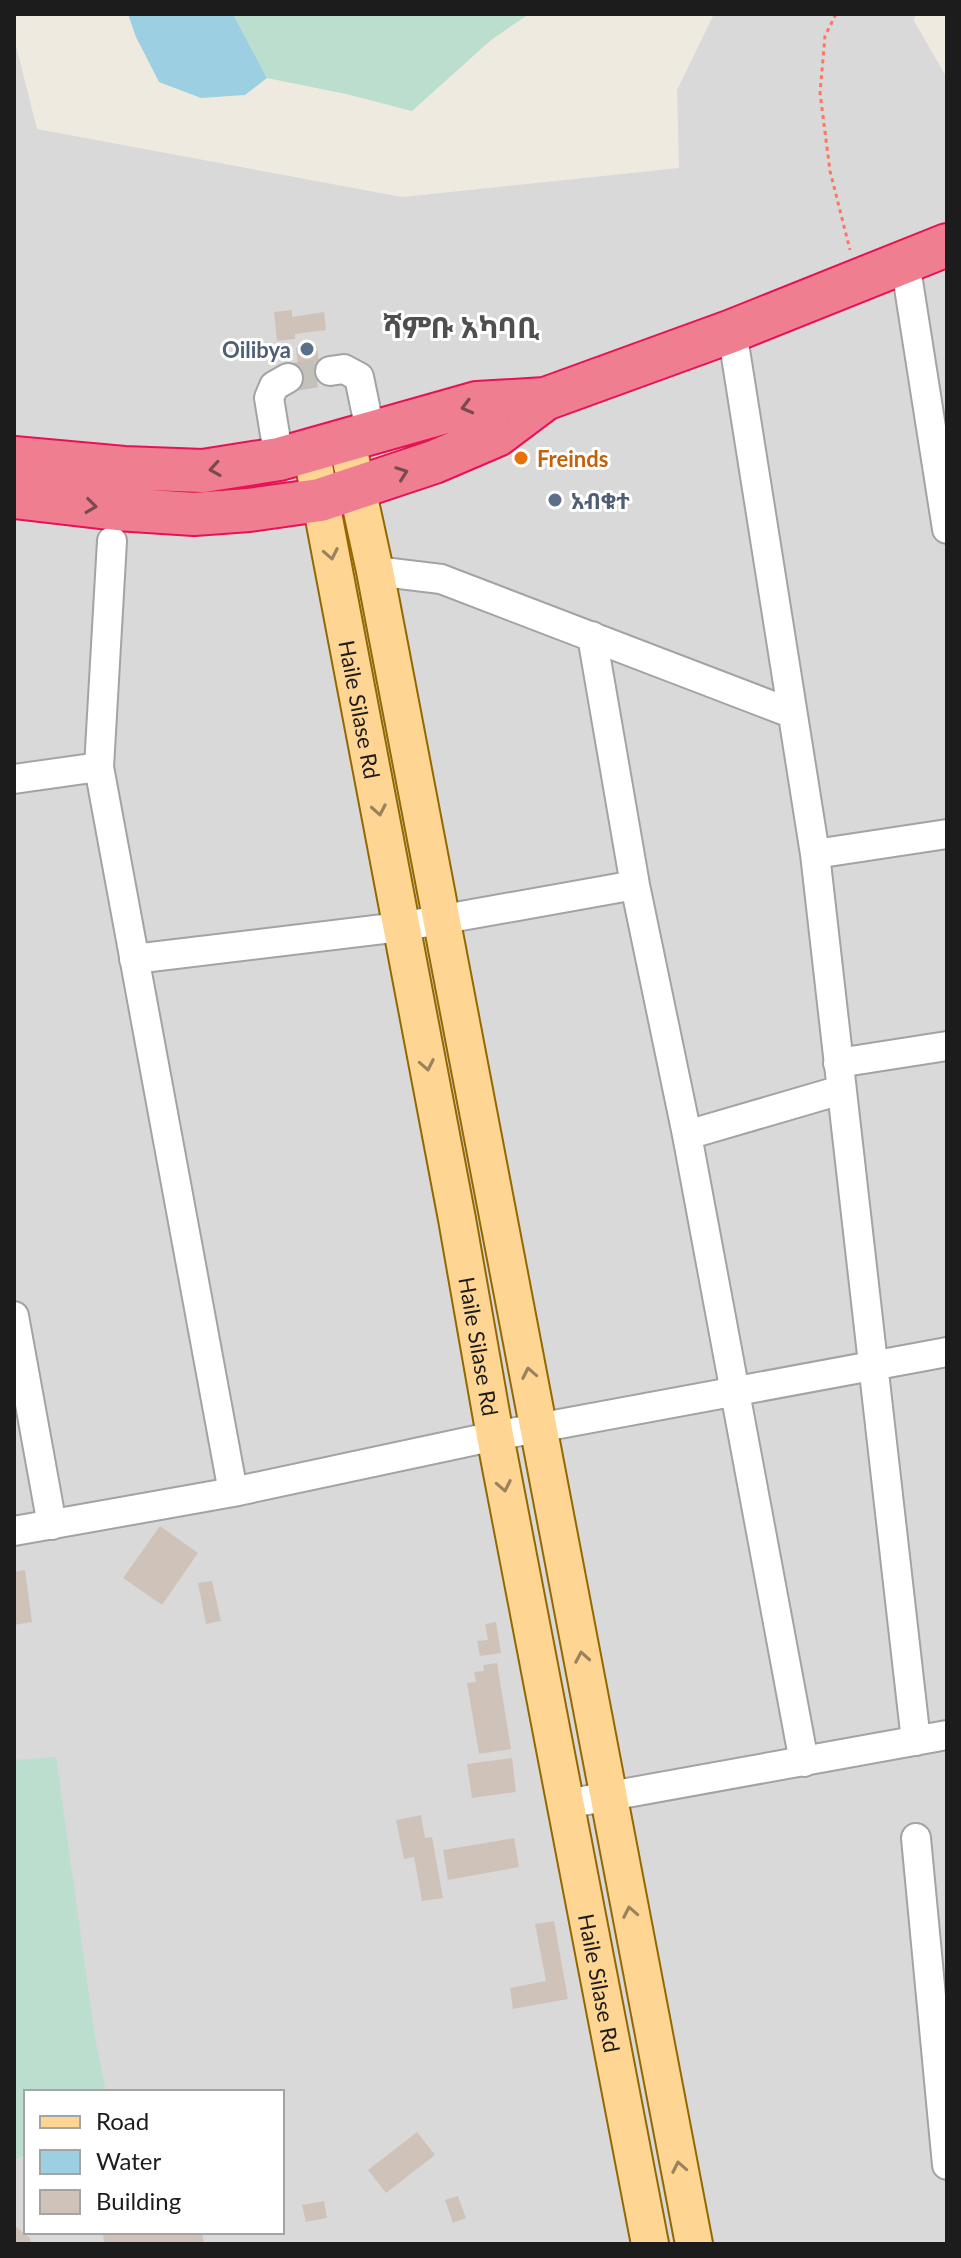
<svg xmlns="http://www.w3.org/2000/svg" width="961" height="2258" viewBox="0 0 961 2258" font-family="Lato,'Noto Sans Ethiopic',sans-serif">
<style>
.residential{fill:#dad9d9;fill-rule:evenodd}
.wetland{fill:#bbdecf}
.water{fill:#9bcfe1}
.building{fill:#cfc3b9}
.lines{fill:none;stroke-linecap:round;stroke-linejoin:round}
.minor-tunnel{stroke:#c4c1b9;stroke-width:28;stroke-dasharray:28 14;stroke-linecap:butt}
.minor-casing{stroke:#a3a3a3;stroke-width:32}
.major-casing{stroke:#936800;stroke-width:40}
.highway-casing{stroke:#e71254;stroke-width:46}
.path{stroke:#ff7660;stroke-width:3;stroke-dasharray:4 4;stroke-linecap:butt}
.minor{stroke:#fff;stroke-width:28}
.major{stroke:#ffd594;stroke-width:36}
.highway{stroke:#ef7f90;stroke-width:42}
.oneway{stroke:#7b4950}
.oneway2{stroke:#99825e}
.service-dot{fill:#5c6f8a;stroke:#fff;stroke-width:3}
.food-dot{fill:#e8710a;stroke:#fff;stroke-width:3}
.labels{text-anchor:middle;dominant-baseline:central;stroke-width:6;stroke-linejoin:round;paint-order:stroke}
.service-label{font-size:22px;font-weight:bold;fill:#4e5e75;stroke:#fff;text-anchor:end}
.food-label{font-size:22px;font-weight:bold;fill:#c56008;stroke:#fff;text-anchor:start}
.street-label{font-size:22px;fill:#1c1c1c;stroke:#fff}
.district-label{font-size:30px;font-weight:bold;fill:#4f4f4f;stroke:#fff}
</style>
<rect width="100%" height="100%" fill="#eeeae0"/>
<path class="residential" d="M714,14h201l-1,7 33,57v2166h-933v-2206l23,91 365,68 277,-29 -2,-78zM26,2092h256v140h-256z"/>
<path class="wetland" d="M233,14h296l-38,26 -79,71 -66,-17 -79,-16z
M56,1757l39,281 11,54h-80v63l-12,5v-400z"/>
<path class="water" d="M128,14h105l34,64 -22,17 -44,3 -42,-16 -23,-45z"/>
<path class="building" d="M292,310v7l32,-5 2,18 -31,4v5l-18,2 -3,-29z
M317,346l4,35 -21,2 -4,-35z
M160,1526l38,27 -36,52 -39,-27z
M25,1570l7,52 -18,3v-53z
M212,1581l9,40 -15,3 -8,-41z
M496,1622l5,31 -21,3 -3,-15 11,-1 -3,-16z
M497,1663l14,86 -32,5 -12,-71 9,-1 -2,-10 10,-1 -1,-6z
M512,1758l4,34 -44,6 -5,-34z
M421,1815l4,23 7,-1 11,61 -21,3 -8,-44 -10,2 -8,-39z
M514,1838l5,29 -71,13 -5,-30z
M554,1921l14,78 -55,10 -3,-21 36,-7 -11,-57z
M417,2132l18,23 -49,38 -18,-23z
M458,2196l8,22 -13,5 -8,-23z
M324,2201l3,17 -21,4 -4,-17z
M14,2225l16,13 1,6h-17z
M103,2232h99l2,12h-100z"/>
<g class="lines">
<path class="minor-tunnel" d="M288,378l42,-7"/>
<defs>
<path id="minor" d="M905,262l42,267
M732,331l83,523 101,887
M330,371l14,-2 15,8 12,58
M279,459l-10,-61 5,-12 14,-8
M112,541l-13,226 134,725
M375,571l66,8 350,134
M592,636l43,249 52,250 117,627
M14,779l85,-12
M815,854l132,-20
M134,959l266,-32 235,-42
M838,1063l109,-17
M687,1135l154,-45
M14,1316l38,209
M14,1531l219,-39 262,-56 452,-84
M566,1804l381,-69
M916,1838l31,327"/>
<g id="major">
<path d="M347,442l28,129 319,1673"/>
<path id="s1" d="M311,450l146,769 38,217 155,808"/>
</g>
<path id="highway" d="M14,458l110,10 79,3 76,-12 198,-56 68,-4 187,-68 215,-86
M14,497l103,12 77,5 55,-4 71,-10 114,-38 63,-27 48,-36"/>
</defs>
<use href="#minor" class="minor-casing"/>
<use href="#major" class="major-casing"/>
<use href="#highway" class="highway-casing"/>
<path class="path" d="M836,14l-11,22 -5,57 10,78 20,79"/>
<use href="#minor" class="minor"/>
<use href="#major" class="major"/>
<use href="#highway" class="highway"/>
</g>
<defs><path id="oneway-chevron" d="M-2-3.5L2.5 0L-2 3.5" fill="none" stroke-width="1.6" stroke-linecap="round" stroke-linejoin="round" transform="scale(2)"/></defs>
<g class="oneway">
<use href="#oneway-chevron" transform="translate(467 407) rotate(165)"/>
<use href="#oneway-chevron" transform="translate(215 469) rotate(171)"/>
<use href="#oneway-chevron" transform="translate(402 473) rotate(-20)"/>
<use href="#oneway-chevron" transform="translate(91 506) rotate(7)"/>
</g>
<g class="oneway2">
<use href="#oneway-chevron" transform="translate(331 554) rotate(79)"/>
<use href="#oneway-chevron" transform="translate(379 810) rotate(80)"/>
<use href="#oneway-chevron" transform="translate(427 1065) rotate(79)"/>
<use href="#oneway-chevron" transform="translate(529 1373) rotate(-101)"/>
<use href="#oneway-chevron" transform="translate(504 1486) rotate(79)"/>
<use href="#oneway-chevron" transform="translate(582 1657) rotate(-100)"/>
<use href="#oneway-chevron" transform="translate(630 1912) rotate(-101)"/>
<use href="#oneway-chevron" transform="translate(679 2167) rotate(-101)"/>
</g>
<g class="service-dot">
<circle cx="307" cy="349" r="8"/>
<circle cx="555" cy="500" r="8"/>
</g>
<circle class="food-dot" cx="521" cy="458" r="8"/>
<g class="labels">
<g class="service-label">
<text x="291" y="349">Oilibya</text>
<text x="571" y="500" text-anchor="start">አብቁተ</text>
</g>
<g class="food-label">
<text x="537" y="458">Freinds</text>
</g>
<g class="street-label">
<text stroke="none"><textPath href="#s1" startOffset="264">Haile Silase Rd</textPath></text>
<text stroke="none"><textPath href="#s1" startOffset="912">Haile Silase Rd</textPath></text>
<text stroke="none"><textPath href="#s1" startOffset="1560">Haile Silase Rd</textPath></text>
</g>
<g class="district-label">
<text x="461" y="326">ሻምቡ አካባቢ</text>
</g>
</g>
<rect width="961" height="2258" fill="none" stroke="#1c1c1c" stroke-width="32"/>
<rect x="24" y="2090" width="260" height="144" fill="#ffffff" stroke="#a4a4a4" stroke-width="2"/>
<rect x="40" y="2116" width="40" height="12" fill="#ffd594" stroke="#a4a4a4" stroke-width="2"/>
<text x="96" y="2130" font-size="24" fill="#1c1c1c">Road</text>
<rect x="40" y="2150" width="40" height="24" fill="#9bcfe1" stroke="#a4a4a4" stroke-width="2"/>
<text x="96" y="2170" font-size="24" fill="#1c1c1c">Water</text>
<rect x="40" y="2190" width="40" height="24" fill="#cfc3b9" stroke="#a4a4a4" stroke-width="2"/>
<text x="96" y="2210" font-size="24" fill="#1c1c1c">Building</text>
</svg>
